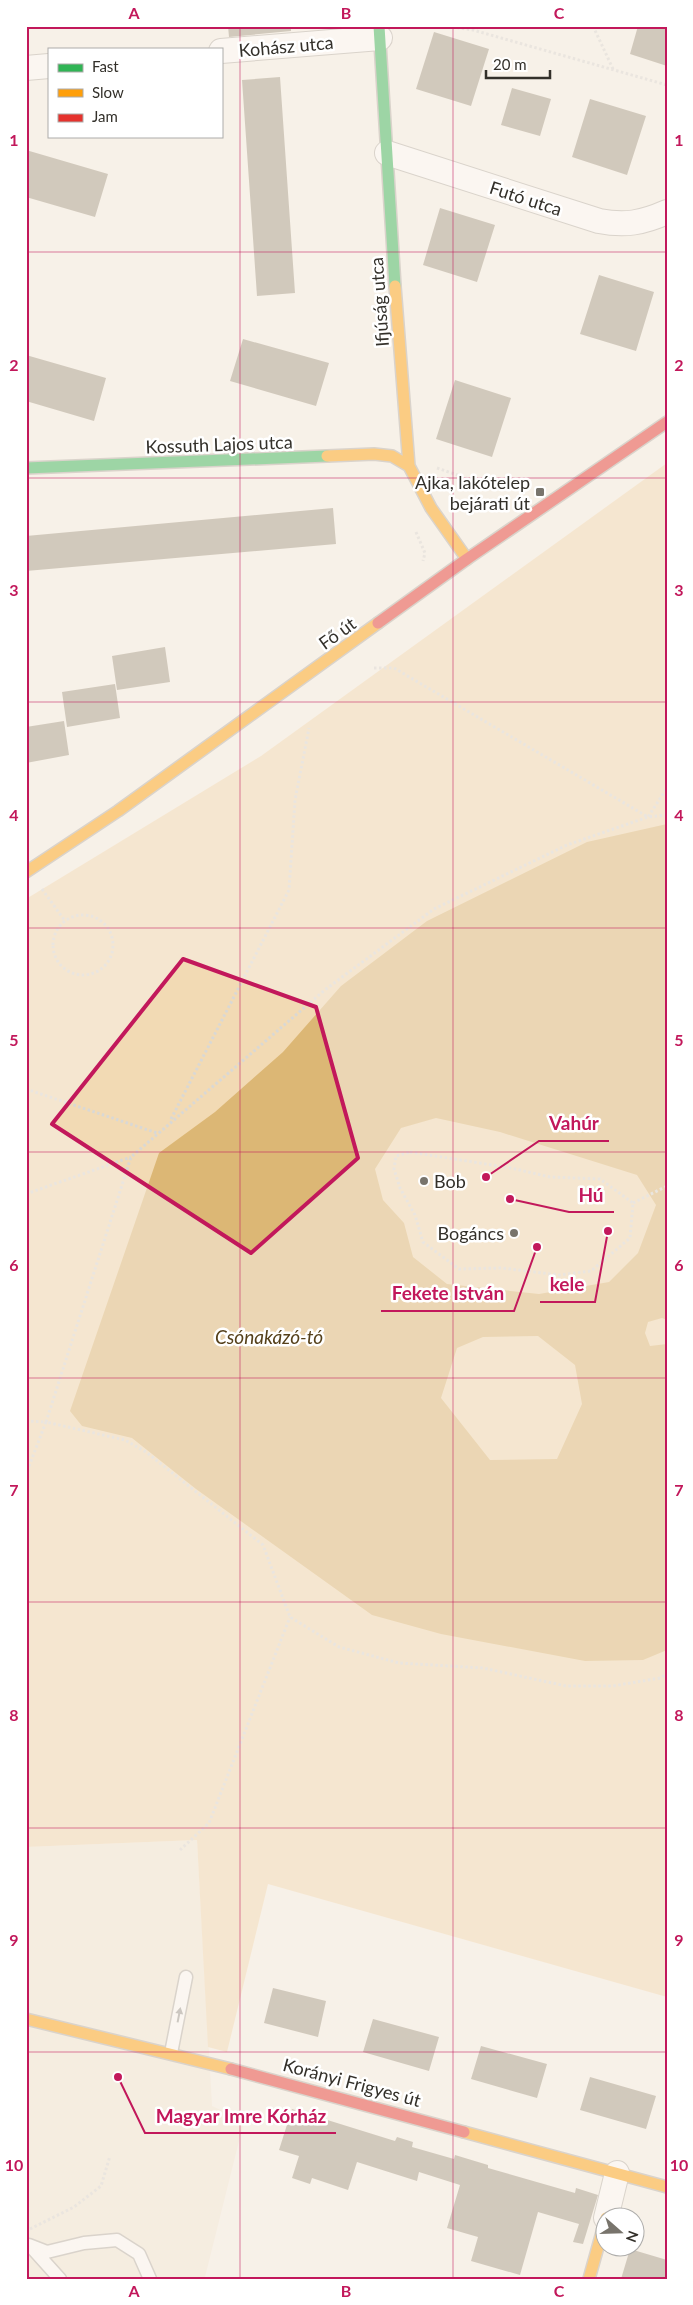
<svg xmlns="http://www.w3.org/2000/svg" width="693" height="2305" viewBox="0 0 693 2305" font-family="Lato,sans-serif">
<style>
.built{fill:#f2e8d7}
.green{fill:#f2dab4}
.water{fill:#dcb775;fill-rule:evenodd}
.building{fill:#a39a88}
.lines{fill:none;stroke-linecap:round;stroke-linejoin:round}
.lane-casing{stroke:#b5b0a9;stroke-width:15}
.street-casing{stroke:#b5b0a9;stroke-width:26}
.fast-casing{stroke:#b5b0a9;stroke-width:14}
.slow-casing{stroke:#b5b0a9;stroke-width:14}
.jam-casing{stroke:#b5b0a9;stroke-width:14}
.path{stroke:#d9d8d5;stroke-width:3;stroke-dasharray:2.5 2.5;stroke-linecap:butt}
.lane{stroke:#fefdfc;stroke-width:12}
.street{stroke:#fefdfc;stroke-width:24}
.fast{stroke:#30b455;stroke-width:11}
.slow{stroke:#ff9f0a;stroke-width:11}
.jam{stroke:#e5322d;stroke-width:11}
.oneway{fill:#989693}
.marked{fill:none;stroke:#c2185b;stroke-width:4;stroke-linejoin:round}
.grid{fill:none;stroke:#c2185b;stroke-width:1;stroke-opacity:0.55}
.poi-dot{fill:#78746c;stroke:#fff;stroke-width:2}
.labels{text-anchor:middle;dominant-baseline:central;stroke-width:5;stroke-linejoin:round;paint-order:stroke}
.street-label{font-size:18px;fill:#33302a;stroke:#fff}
.poi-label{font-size:18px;fill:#33302a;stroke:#fff;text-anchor:end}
.water-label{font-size:19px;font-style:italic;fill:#55401a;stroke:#fff}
.leader{fill:none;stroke:#c2185b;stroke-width:2}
.callout-dot{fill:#c2185b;stroke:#fff;stroke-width:2}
.callout-label{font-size:19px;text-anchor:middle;font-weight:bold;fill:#c2185b;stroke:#fff;stroke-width:5;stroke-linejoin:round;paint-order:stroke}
.neatline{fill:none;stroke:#c2185b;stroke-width:2}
.grid-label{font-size:16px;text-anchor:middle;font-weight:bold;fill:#c2185b}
</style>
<rect width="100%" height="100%" fill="#f7f1e8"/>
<path class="built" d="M197,1840l15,266 32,15 -39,156 5,2h-184v-432z"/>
<path class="green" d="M667,463v1534l-399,-113 -41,168 -19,-5 -11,-207 -171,7v-948l235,-143z"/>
<path class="water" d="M667,824v496l-5,-2 -14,4 -3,11 5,13 17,-2v306l-24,10 -58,1 -144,-27 -69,-19 -176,-126 -64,-51 -50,-12 -12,-15 89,-258 56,-41 68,-60 58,-66 86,-65 160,-79zM436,1118l64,14 137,43 19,30 -18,48 -29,29 -70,12 -92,-10 -34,-27 -9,-34 -21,-23 -8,-31 26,-41zM538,1336l37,29 7,39 -25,55 -67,1 -49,-62 16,-50 26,-11z"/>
<path class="building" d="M228,26h63v5l-62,6z
M638,26h29v40l-37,-12z
M434,32l55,17 -18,57 -55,-17z
M280,77l15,216 -38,3 -15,-216z
M512,88l39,11 -11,37 -39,-11z
M590,99l56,17 -19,59 -55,-18z
M26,150l82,24 -13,43 -69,-20z
M440,208l55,17 -18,57 -54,-17z
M599,275l55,17 -18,59 -56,-17z
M243,339l86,24 -13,43 -86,-25z
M26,355l80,23 -12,43 -68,-20z
M455,380l56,18 -19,59 -56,-18z
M333,508l3,36 -310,27v-35z
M165,647l5,35 -53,8 -5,-34z
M115,684l5,34 -53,9 -5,-35z
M64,721l5,34 -43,8v-36z
M273,1988l53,13 -8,36 -54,-14z
M373,2019l66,18 -10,34 -66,-19z
M481,2046l66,18 -10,34 -66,-19z
M590,2077l66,19 -10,33 -66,-19z
M292,2109l103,32 2,-4 16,5 -1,5 42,12 1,-4 33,10v3l87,25 1,-5 22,7 -15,49 -10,-2 6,-18 -41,-12 -18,63 -49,-14 7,-24 -31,-9 13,-43 -41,-13 -2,9 -60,-19 -9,28 -36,-12 -2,6 -18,-6 7,-22 -20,-6z
M630,2249l37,11v19h-46z"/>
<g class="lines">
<defs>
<path id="lane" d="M171,2053l15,-76
M29,2245l18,7 37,-9 33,-3 22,14 11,25
M33,2249l27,30"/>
<path id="street" d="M221,51l159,-13
M26,68l23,-2
M387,153l212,68c26,5 43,2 68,-9
M606,2218l11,-45"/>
<path id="fast" d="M379,26l16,260
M26,468l301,-12"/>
<path id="slow" d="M395,286l14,180 22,42 36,51
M327,456l47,-2 18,2 17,10
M26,872l92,-61 260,-188
M26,2019l205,50
M464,2132l203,55
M589,2279l17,-61"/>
<path id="jam" d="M378,623l89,-64 200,-137
M231,2069l233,63"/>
</defs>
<use href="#lane" class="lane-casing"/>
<use href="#street" class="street-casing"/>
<use href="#fast" class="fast-casing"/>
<use href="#slow" class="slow-casing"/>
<use href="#jam" class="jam-casing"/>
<path class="path" d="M447,26l26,4 194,55
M593,26l20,43
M437,468l52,18h39
M416,532l9,21 -2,8
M374,668h20l254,149 19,-29
M667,815l-19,2 -81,28 -133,64 -108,80 -195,168 -85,265 79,18 21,12 117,93 27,72 49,30 60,16 84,5 83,18h47l47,-8 7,-4
M42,889l23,32
M53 945a30 30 0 1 1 60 0a30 30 0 1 1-60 0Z
M26,1089l131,44
M171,1119l118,-229 6,-90 14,-72
M410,1152l101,16 39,9 50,2 33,24 -3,35 -39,33 -32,4 -57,-7 -43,1 -36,-27 -8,-27 -15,-27 -6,-19 2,-13z
M26,1194l105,-37
M633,1203l34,-17
M26,1421l20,1 -20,52
M180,1850l29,-27 81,-206
M30,2229l44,-22 27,-21 9,-30"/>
<use href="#lane" class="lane"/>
<use href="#street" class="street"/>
<use href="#fast" class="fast"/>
<use href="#slow" class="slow"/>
<use href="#jam" class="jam"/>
</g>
<defs><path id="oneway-solid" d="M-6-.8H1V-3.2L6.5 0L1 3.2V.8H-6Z" transform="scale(1.25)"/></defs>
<use class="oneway" href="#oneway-solid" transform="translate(179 2015) rotate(-79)"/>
<path d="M0 0H693V2305H0ZM183,959l133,48 42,151 -107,95 -199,-129z" fill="#f7f1e8" fill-opacity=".55" fill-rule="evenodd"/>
<path class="marked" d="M183,959l133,48 42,151 -107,95 -199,-129z"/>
<path class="grid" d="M240,26v2253M453,26v2253M26,252h641M26,478h641M26,702h641M26,928h641M26,1152h641M26,1378h641M26,1602h641M26,1828h641M26,2052h641"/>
<g class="poi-dot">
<rect x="535" y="487" width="10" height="10" rx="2.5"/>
<circle cx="424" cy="1181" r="5"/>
<circle cx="514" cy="1233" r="5"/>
</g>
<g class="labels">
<g class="street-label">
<text transform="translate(286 46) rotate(-5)">Kohász utca</text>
<text transform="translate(526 198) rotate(18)">Futó utca</text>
<text transform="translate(379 302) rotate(-94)">Ifjúság utca</text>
<text transform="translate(219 444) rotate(-2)">Kossuth Lajos utca</text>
<text transform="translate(337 633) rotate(-36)">Fő út</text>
<text transform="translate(352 2082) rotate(15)">Korányi Frigyes út</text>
</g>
<g class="poi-label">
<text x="530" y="482">Ajka, lakótelep<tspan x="530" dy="21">bejárati út</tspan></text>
<text x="434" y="1181" text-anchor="start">Bob</text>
<text x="504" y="1233">Bogáncs</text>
</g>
<g class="water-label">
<text x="269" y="1336">Csónakázó-tó</text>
</g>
</g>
<path class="leader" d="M486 1177L539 1141H609M510 1199L569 1212H614M608 1231L595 1302H540M537 1247L514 1311H381M118 2077L145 2133H336"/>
<g class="callout-dot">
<circle cx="486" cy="1177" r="5"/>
<circle cx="510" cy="1199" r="5"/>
<circle cx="608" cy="1231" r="5"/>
<circle cx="537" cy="1247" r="5"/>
<circle cx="118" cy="2077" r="5"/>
</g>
<g class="callout-label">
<text x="574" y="1130">Vahúr</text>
<text x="591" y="1202">Hú</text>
<text x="567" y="1291">kele</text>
<text x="448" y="1300">Fekete István</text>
<text x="241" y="2123">Magyar Imre Kórház</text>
</g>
<rect width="693" height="2305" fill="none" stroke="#ffffff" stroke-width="55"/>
<rect x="48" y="48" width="175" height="90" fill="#ffffff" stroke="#adacaa"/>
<rect x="58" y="64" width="25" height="8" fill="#30b455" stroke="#adacaa"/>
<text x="92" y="72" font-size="15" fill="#33302a">Fast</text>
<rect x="58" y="89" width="25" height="8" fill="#ff9f0a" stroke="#adacaa"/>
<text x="92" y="98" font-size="15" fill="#33302a">Slow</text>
<rect x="58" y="114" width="25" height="8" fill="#e5322d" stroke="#adacaa"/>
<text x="92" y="122" font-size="15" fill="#33302a">Jam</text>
<g transform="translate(620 2232) rotate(110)"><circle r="24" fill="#ffffff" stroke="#adacaa"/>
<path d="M0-4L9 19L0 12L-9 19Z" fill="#78746c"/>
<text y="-8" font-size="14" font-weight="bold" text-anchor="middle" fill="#33302a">N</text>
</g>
<path d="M486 70v8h64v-8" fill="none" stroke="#33302a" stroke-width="2.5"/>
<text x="493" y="70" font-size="15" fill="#33302a" stroke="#ffffff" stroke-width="4" paint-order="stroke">20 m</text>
<rect x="28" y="28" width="638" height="2250" class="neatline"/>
<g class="grid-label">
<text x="134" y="19">A</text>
<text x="346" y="19">B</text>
<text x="559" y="19">C</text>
<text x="14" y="146">1</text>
<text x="679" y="146">1</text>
<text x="14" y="371">2</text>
<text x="679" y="371">2</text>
<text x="14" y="596">3</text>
<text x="679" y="596">3</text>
<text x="14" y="821">4</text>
<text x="679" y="821">4</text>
<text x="14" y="1046">5</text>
<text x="679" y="1046">5</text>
<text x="14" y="1271">6</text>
<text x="679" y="1271">6</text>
<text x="14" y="1496">7</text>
<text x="679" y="1496">7</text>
<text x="14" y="1721">8</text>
<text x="679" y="1721">8</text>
<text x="14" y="1946">9</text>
<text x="679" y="1946">9</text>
<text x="14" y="2171">10</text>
<text x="679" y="2171">10</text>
<text x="134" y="2297">A</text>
<text x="346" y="2297">B</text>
<text x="559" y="2297">C</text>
</g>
</svg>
